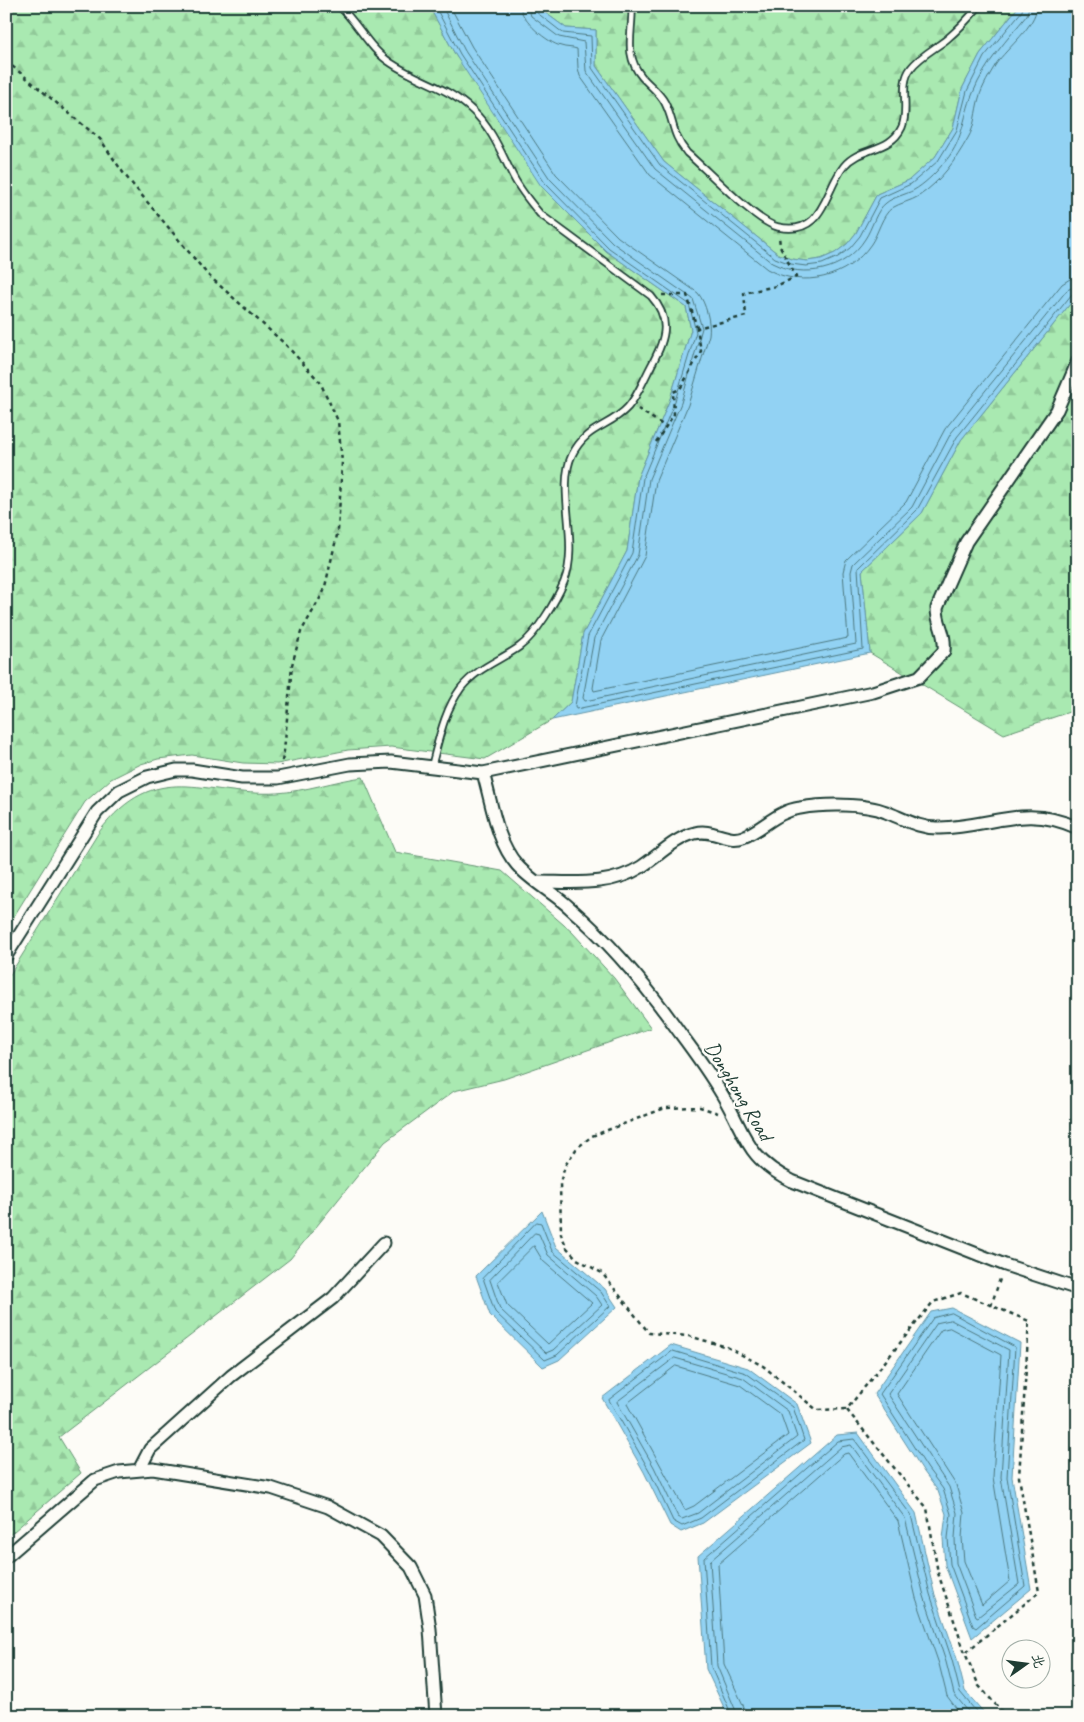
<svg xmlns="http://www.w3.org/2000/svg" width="1084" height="1722" viewBox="0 0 1084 1722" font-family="Caveat,'LXGW WenKai TC',sans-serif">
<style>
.forest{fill:url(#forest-firs);stroke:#649372}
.water{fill:#92d2f3;stroke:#6496a7}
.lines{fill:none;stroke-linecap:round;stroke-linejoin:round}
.shore{stroke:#4d7980;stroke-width:1}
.lane-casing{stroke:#1f3d34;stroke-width:9}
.street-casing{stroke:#1f3d34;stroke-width:15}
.path{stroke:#1f3d34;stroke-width:2.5;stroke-dasharray:4 4;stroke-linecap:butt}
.lane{stroke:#fdfcf7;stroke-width:5.5}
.street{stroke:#fdfcf7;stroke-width:11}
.labels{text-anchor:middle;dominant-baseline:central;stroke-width:4.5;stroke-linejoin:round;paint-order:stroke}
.street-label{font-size:21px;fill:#1f3d34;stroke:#fdfcf7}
</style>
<defs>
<pattern id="forest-firs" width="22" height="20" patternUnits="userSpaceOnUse" patternTransform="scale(1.25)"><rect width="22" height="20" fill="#a9e9b1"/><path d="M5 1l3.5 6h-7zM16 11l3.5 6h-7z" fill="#91c999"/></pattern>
</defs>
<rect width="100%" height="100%" fill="#fdfcf7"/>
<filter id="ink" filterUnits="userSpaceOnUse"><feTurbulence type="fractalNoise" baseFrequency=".02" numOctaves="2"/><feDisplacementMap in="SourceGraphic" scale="10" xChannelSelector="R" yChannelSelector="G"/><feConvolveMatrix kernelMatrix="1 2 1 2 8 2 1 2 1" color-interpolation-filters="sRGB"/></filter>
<g filter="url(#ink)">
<path class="forest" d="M6,6h423l27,50 150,195 80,56 5,23 -21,69 -32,78 -11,74 -44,83 -12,68 -19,18 -67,39 -94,-12 -43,3 -71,14 -34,-1 -51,-8 -34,4 -17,5 -30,15 -26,23 -79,127z
M536,6h483l-39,48 -18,35 -9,39 -18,29 -26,23 -32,14 -21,39 -9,11 -12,9 -14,6 -14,2 -15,-2 -14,-5 -114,-92 -68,-96v-36l-30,-2z
M1078,294v415l-74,25 -134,-81 -8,-82 60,-58 39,-73z
M363,777l32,75 107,19 70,61 42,46 37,50 -147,51 -50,12 -69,51 -95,117 -231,178 22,36 -75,65v-557l93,-149c57,-75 104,-35 178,-39 29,-2 57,-12 86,-16z"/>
<path class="water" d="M429,6h107l30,22 30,2v36l68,96 114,92 14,5 15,2 14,-2 14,-6 12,-9 9,-11 21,-39 32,-14 26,-23 18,-29 9,-39 18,-35 39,-48h59v288l-117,146 -39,73 -60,58 8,82 -318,67 19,-18 12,-68 44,-83 11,-74 32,-78 21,-69 -5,-23 -80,-56 -65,-65 -85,-130z
M542,1211l14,36 49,42 12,18 -58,53 -16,7 -53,-52 -14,-39z
M952,1308l68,35 -8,134 19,112 -59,49 -27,-73 -2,-27 3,-24 -8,-23 -14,-19 -50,-78 57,-82z
M671,1345l77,23 49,36 14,39 -108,80 -22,9 -11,-7 -26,-53 -42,-74z
M858,1433l58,80 18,79 23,67 8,32 22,25h-259l-22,-47 -8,-113 139,-121z"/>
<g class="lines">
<path class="shore" d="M435,6l25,48 85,129 64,65 80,56 7,28 -21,69 -32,77 -11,75 -44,83 -13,70 1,3 287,-60 -5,-81 59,-58 40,-73 115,-143 6,-2
M442,6l23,45 85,128 63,64 80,56 9,29 -21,75 -32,76 -11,76 -44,83 -11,60 2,3 271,-57 -5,-72 2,-8 59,-57 39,-74 116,-143 11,-5
M450,6l22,41 84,127 62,63 80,56c8,10 13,30 11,42l-21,70 -32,76 -11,75 -44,84 -8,48 1,3 254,-53 -5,-66 3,-12 60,-58 39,-73 117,-145 8,-5 8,-1
M520,6c1,15 28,37 41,40 5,2 11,1 16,3l1,19 2,8 70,99 117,94c36,20 81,9 104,-25 7,-10 11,-29 21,-36 8,-5 19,-7 27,-12 22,-15 36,-35 49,-58 7,-11 7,-27 11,-40 3,-11 11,-24 17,-34 11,-16 40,-38 41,-58
M528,6l3,10 28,21 25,5 2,29 69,98 117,94c32,16 73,8 93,-24 7,-10 11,-29 21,-36 7,-6 19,-8 28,-13 9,-5 21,-16 28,-25 22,-23 20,-46 31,-72 12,-30 34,-53 54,-78l2,-9
M534,6l2,6 27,21 28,3 1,32 68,97 115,93 16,6 15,2 16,-2 16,-7 12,-9 10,-12 20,-38 31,-14 27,-23 19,-31 10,-39 17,-34 38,-46 1,-5
M537,1222l4,1 11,28 49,41 9,14 -53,49 -12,5 -50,-48 -12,-34z
M535,1233l4,1 9,21 48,41 6,9 -49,45 -7,3 -46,-44 -10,-29z
M534,1246l9,15 49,42 -44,41 -41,-39 -9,-23z
M952,1313l63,34 -8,130 18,109 -49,42 -3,-2 -23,-62 -2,-26 3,-24 -8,-25 -15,-20 -48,-75 53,-76z
M951,1320l58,30 -8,127 18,107 -41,33 -2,-1 -20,-53 -1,-25 2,-25 -8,-26 -61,-93 49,-71z
M950,1328l51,27 -8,122 17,104 -28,24 -18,-44 -2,-23 2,-25 -8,-28 -59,-91 44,-64z
M673,1351l73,22 47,34 11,33 -103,78 -19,8 -9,-5 -24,-51 -40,-70z
M675,1358l68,20 45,33 9,26 -99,76 -16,6 -4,-2 -24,-50 -37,-65z
M676,1366l64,19 41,30 7,20 -94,71 -9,4 -58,-106z
M732,1716l-21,-49 -7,-109 134,-117 16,-2 57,76 19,79 22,66 8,32 20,24
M738,1716l-21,-50 -7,-105 131,-114 10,-2 54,73 19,78 22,66 8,32 18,22
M746,1716l-2,-9 -20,-43 -6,-100 126,-110 4,-1 50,68 18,77 23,66 8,32 15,20"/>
<defs>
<path id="lane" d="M339,6c19,17 30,43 52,57 28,19 56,23 82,48 20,19 28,42 40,65 7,14 17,26 27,38l111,82c25,28 10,50 -4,78 -6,12 -11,24 -19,33 -19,21 -41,18 -56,48 -16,33 8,89 -8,127 -8,19 -28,53 -45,65 -20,14 -42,21 -58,41 -17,23 -22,51 -29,77
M632,6c1,26 -9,49 10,71 8,9 18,16 23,26 10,20 6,30 22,50 19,16 70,70 91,74 46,10 46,-36 66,-61 16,-20 46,-13 58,-39 8,-19 -4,-42 9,-59 9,-12 25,-20 36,-29 12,-10 22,-21 32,-33"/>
<path id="street" d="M483,773c9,30 13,68 34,92 15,17 37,28 53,43 42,36 78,80 110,125 15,20 30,41 43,63 24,41 23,62 69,85l213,84 73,24
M538,882c35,0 71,5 103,-15 17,-11 34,-29 54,-34 17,-5 32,10 48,4 20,-8 34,-26 57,-29 23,-4 65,-5 86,4 18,7 34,17 54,16 52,-1 85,-25 138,0
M6,956l91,-144 22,-21 28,-14 29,-7h16l50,8h36l72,-14 41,-2 92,11 390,-81 46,-15 25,-26c2,-20 -7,-25 -7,-43l29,-66 91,-132 21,-49
M139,1470l11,-21 81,-73 102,-78 51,-55
M6,1557l89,-77 24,-8 34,-3 118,19 57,19 53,29 30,31 14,28 5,34 6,87"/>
</defs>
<use href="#lane" class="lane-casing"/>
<use href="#street" class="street-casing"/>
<path class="path" d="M6,61l94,78 24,35 84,101 77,69 35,38 18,39 4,41 -4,69 -14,60 -23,41 -9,33 -8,86 -3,15
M662,295h25l10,33
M638,409l28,18
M656,442l18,-28 -1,-22 7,-3 21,-38 -4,-23 49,-12 -2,-23 32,-7 20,-9 -16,-31 -1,-10
M718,1113l-18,-6 -35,1 -73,28 -15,12 -11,16 -6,18 1,52 6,14 10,11 25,14 47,60 40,3 38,11 36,19 54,44 30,-1 86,-107 28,-9 68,28 -10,156 20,115 -74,61
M991,1306l10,-30
M847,1410l80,98 11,65 27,80 14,33 27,30"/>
<use href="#lane" class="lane"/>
<use href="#street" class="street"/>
</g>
</g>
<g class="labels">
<g class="street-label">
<text transform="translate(739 1091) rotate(59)">Donghong Road</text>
</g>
</g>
<rect width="1084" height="1722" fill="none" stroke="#fdfcf7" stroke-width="25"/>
<rect x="12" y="12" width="1059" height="1697" fill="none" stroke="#1f3d34" stroke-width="2" filter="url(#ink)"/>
<g transform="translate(1026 1664) rotate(76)"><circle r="24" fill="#fdfcf7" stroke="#a4b0a9"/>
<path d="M0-4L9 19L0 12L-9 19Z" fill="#1f3d34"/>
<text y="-8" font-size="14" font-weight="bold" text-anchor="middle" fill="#1f3d34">北</text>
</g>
</svg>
